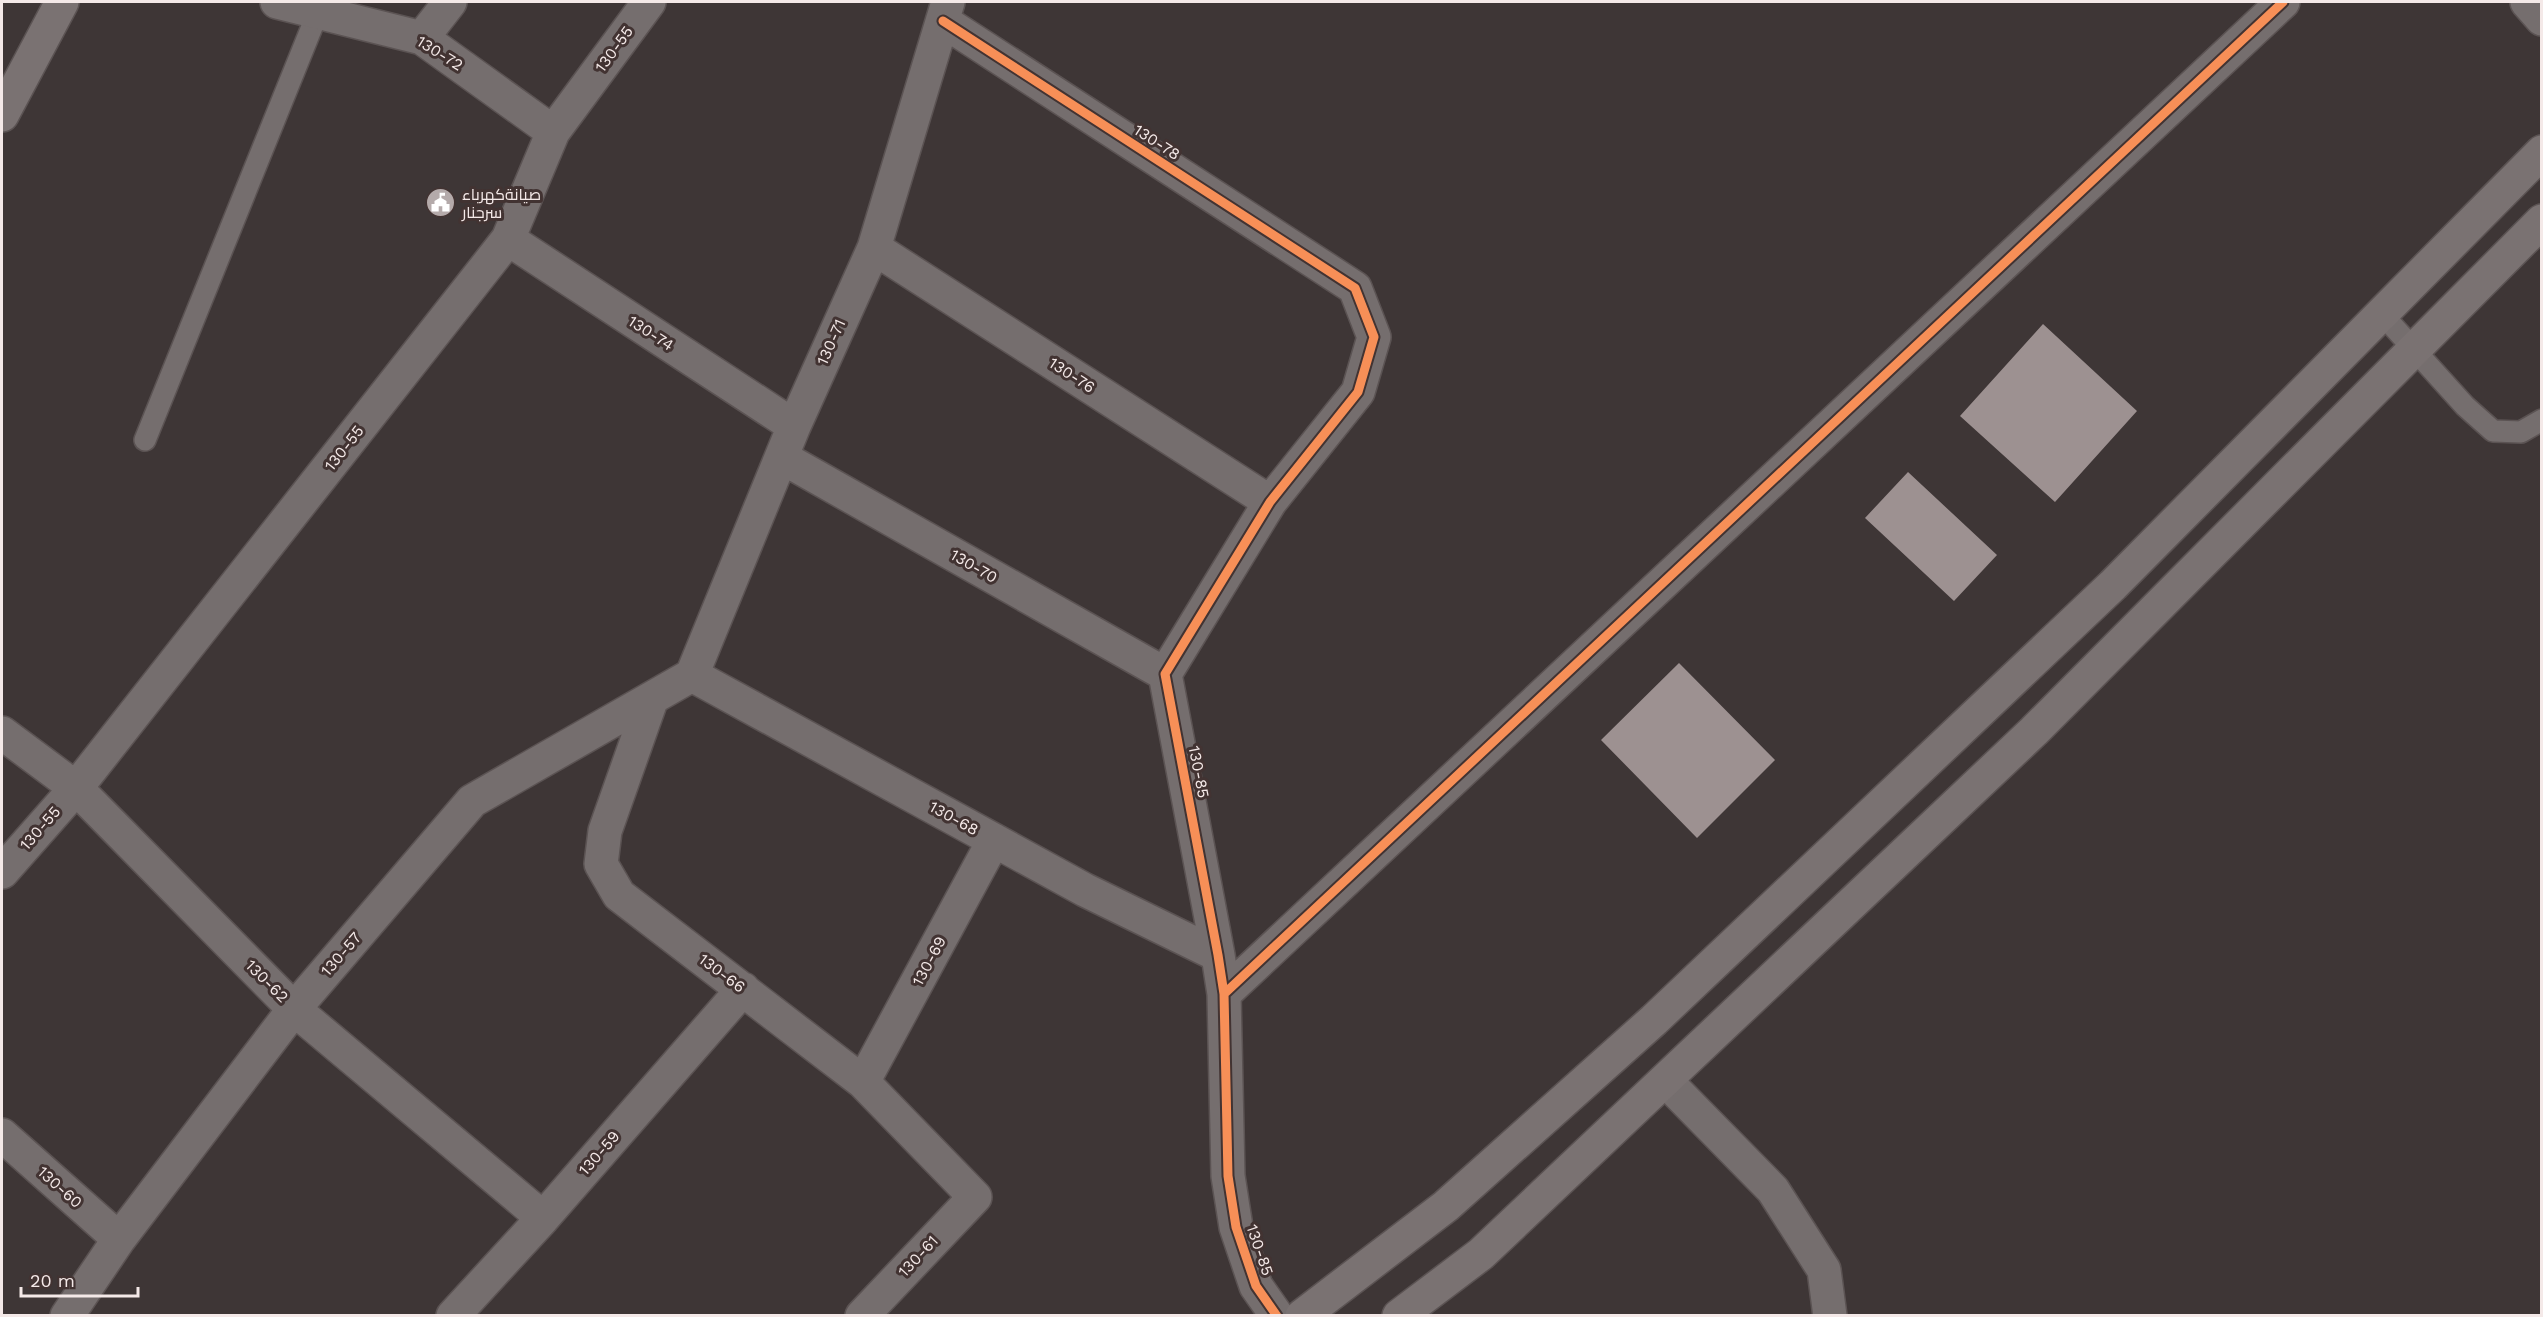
<svg xmlns="http://www.w3.org/2000/svg" width="2543" height="1317" viewBox="0 0 2543 1317" font-family="'Work Sans',Cairo,sans-serif">
<style>
.building{fill:#9d9191}
.lines{fill:none;stroke-linecap:round;stroke-linejoin:round}
.service-casing{stroke:#5b5353;stroke-width:24}
.minor-casing{stroke:#5b5353;stroke-width:36}
.secondary-casing{stroke:#5b5353;stroke-width:36}
.service{stroke:#756e6e;stroke-width:21}
.minor{stroke:#756e6e;stroke-width:33}
.secondary{stroke:#7a7272;stroke-width:33}
.cycleway-casing{stroke:#423332;stroke-width:13}
.cycleway{stroke:#f78f57;stroke-width:9}
.labels{text-anchor:middle;dominant-baseline:central;stroke-width:6;stroke-linejoin:round;paint-order:stroke}
.street-label{font-size:16px;fill:#f4e9e8;stroke:#423332}
.poi-label{font-size:16px;fill:#f4e9e8;stroke:#423332;text-anchor:start}
</style>
<rect width="100%" height="100%" fill="#3e3636"/>
<path class="building" d="M2043,324l94,87 -82,91 -95,-86z
M1908,472l89,83 -43,46 -89,-83z
M1679,663l96,97 -78,78 -96,-98z"/>
<g class="lines">
<defs>
<path id="service" d="M2382,314l83,92 28,25 28,1 21,-12
M145,440l173,-428"/>
<path id="minor" d="M277,2l145,36 131,94
M2527,2l15,17
M943,21l412,267 19,49 -16,55 -88,110 -105,172 53,281 6,39 4,182 8,51 20,59 21,30
M422,38l28,-36
M508,239l286,187
M874,248l396,254
M783,458l382,216
M692,675l102,-249 80,-178 74,-246
M692,675l393,215 133,65
M652,698l-47,133 -4,33 18,31 244,187 112,115 -113,119
M2,733l74,55 218,221 249,209
M2,872l74,-84 432,-549 45,-107 96,-130
M1224,994l1059,-992
M1666,1081l107,109 51,80 6,46
M863,1082l131,-242
M2,1135l117,104
M67,1316l52,-77 175,-230 178,-208 220,-126
M453,1316l90,-98 200,-229"/>
<path id="secondary" d="M2,115l60,-113
M1302,1316l144,-110 208,-186 459,-435 429,-433
M1399,1316l82,-62 553,-523 508,-510"/>
</defs>
<use href="#service" class="service-casing"/>
<use href="#minor" class="minor-casing"/>
<use href="#secondary" class="secondary-casing"/>
<use href="#service" class="service"/>
<use href="#minor" class="minor"/>
<use href="#secondary" class="secondary"/>
<defs>
<path id="cycleway" d="M943,21l412,267 19,49 -16,55 -88,110 -105,172 53,281 6,39 4,182 8,51 20,59 21,30
M1224,994l1059,-992"/>
</defs>
<use href="#cycleway" class="cycleway-casing"/>
<use href="#cycleway" class="cycleway"/>
</g>
<defs>
<symbol id="civic-disc" viewBox="-11 -11 22 22"><circle r="9.5" fill="#b4aaaa" stroke="#423332"/><path d="M-.6-6.5H3V-4.5H.6V-3L4-1V1h2V6H-6V1h2V-1L-.6-3ZM-1.2 2.5V6h2.4V2.5Z" fill="#fff"/></symbol>
</defs>
<g fill-rule="evenodd">
<use href="#civic-disc" x="424" y="186" width="33" height="33"/>
</g>
<g class="labels">
<g class="street-label">
<text transform="translate(614 49) rotate(-54)">130-55</text>
<text transform="translate(440 53) rotate(32)">130-72</text>
<text transform="translate(1157 142) rotate(33)">130-78</text>
<text transform="translate(651 333) rotate(33)">130-74</text>
<text transform="translate(831 342) rotate(-66)">130-71</text>
<text transform="translate(1072 375) rotate(33)">130-76</text>
<text transform="translate(344 448) rotate(-52)">130-55</text>
<text transform="translate(974 566) rotate(30)">130-70</text>
<text transform="translate(1199 772) rotate(79)">130-85</text>
<text transform="translate(954 818) rotate(29)">130-68</text>
<text transform="translate(40 828) rotate(-49)">130-55</text>
<text transform="translate(341 954) rotate(-49)">130-57</text>
<text transform="translate(929 961) rotate(-62)">130-69</text>
<text transform="translate(722 973) rotate(37)">130-66</text>
<text transform="translate(267 981) rotate(45)">130-62</text>
<text transform="translate(599 1153) rotate(-49)">130-59</text>
<text transform="translate(60 1187) rotate(42)">130-60</text>
<text transform="translate(1260 1250) rotate(71)">130-85</text>
<text transform="translate(918 1256) rotate(-47)">130-61</text>
</g>
<g class="poi-label">
<text x="462" y="194">صيانةكهرباء<tspan x="462" dy="18">سرجنار</tspan></text>
</g>
</g>
<rect width="2543" height="1317" fill="none" stroke="#f4e9e8" stroke-width="6"/>
<path d="M21 1287v9h117v-9" fill="none" stroke="#f4e9e8" stroke-width="3"/>
<text x="30" y="1287" font-size="18" fill="#f4e9e8" stroke="#423332" stroke-width="4.5" paint-order="stroke">20 m</text>
</svg>
